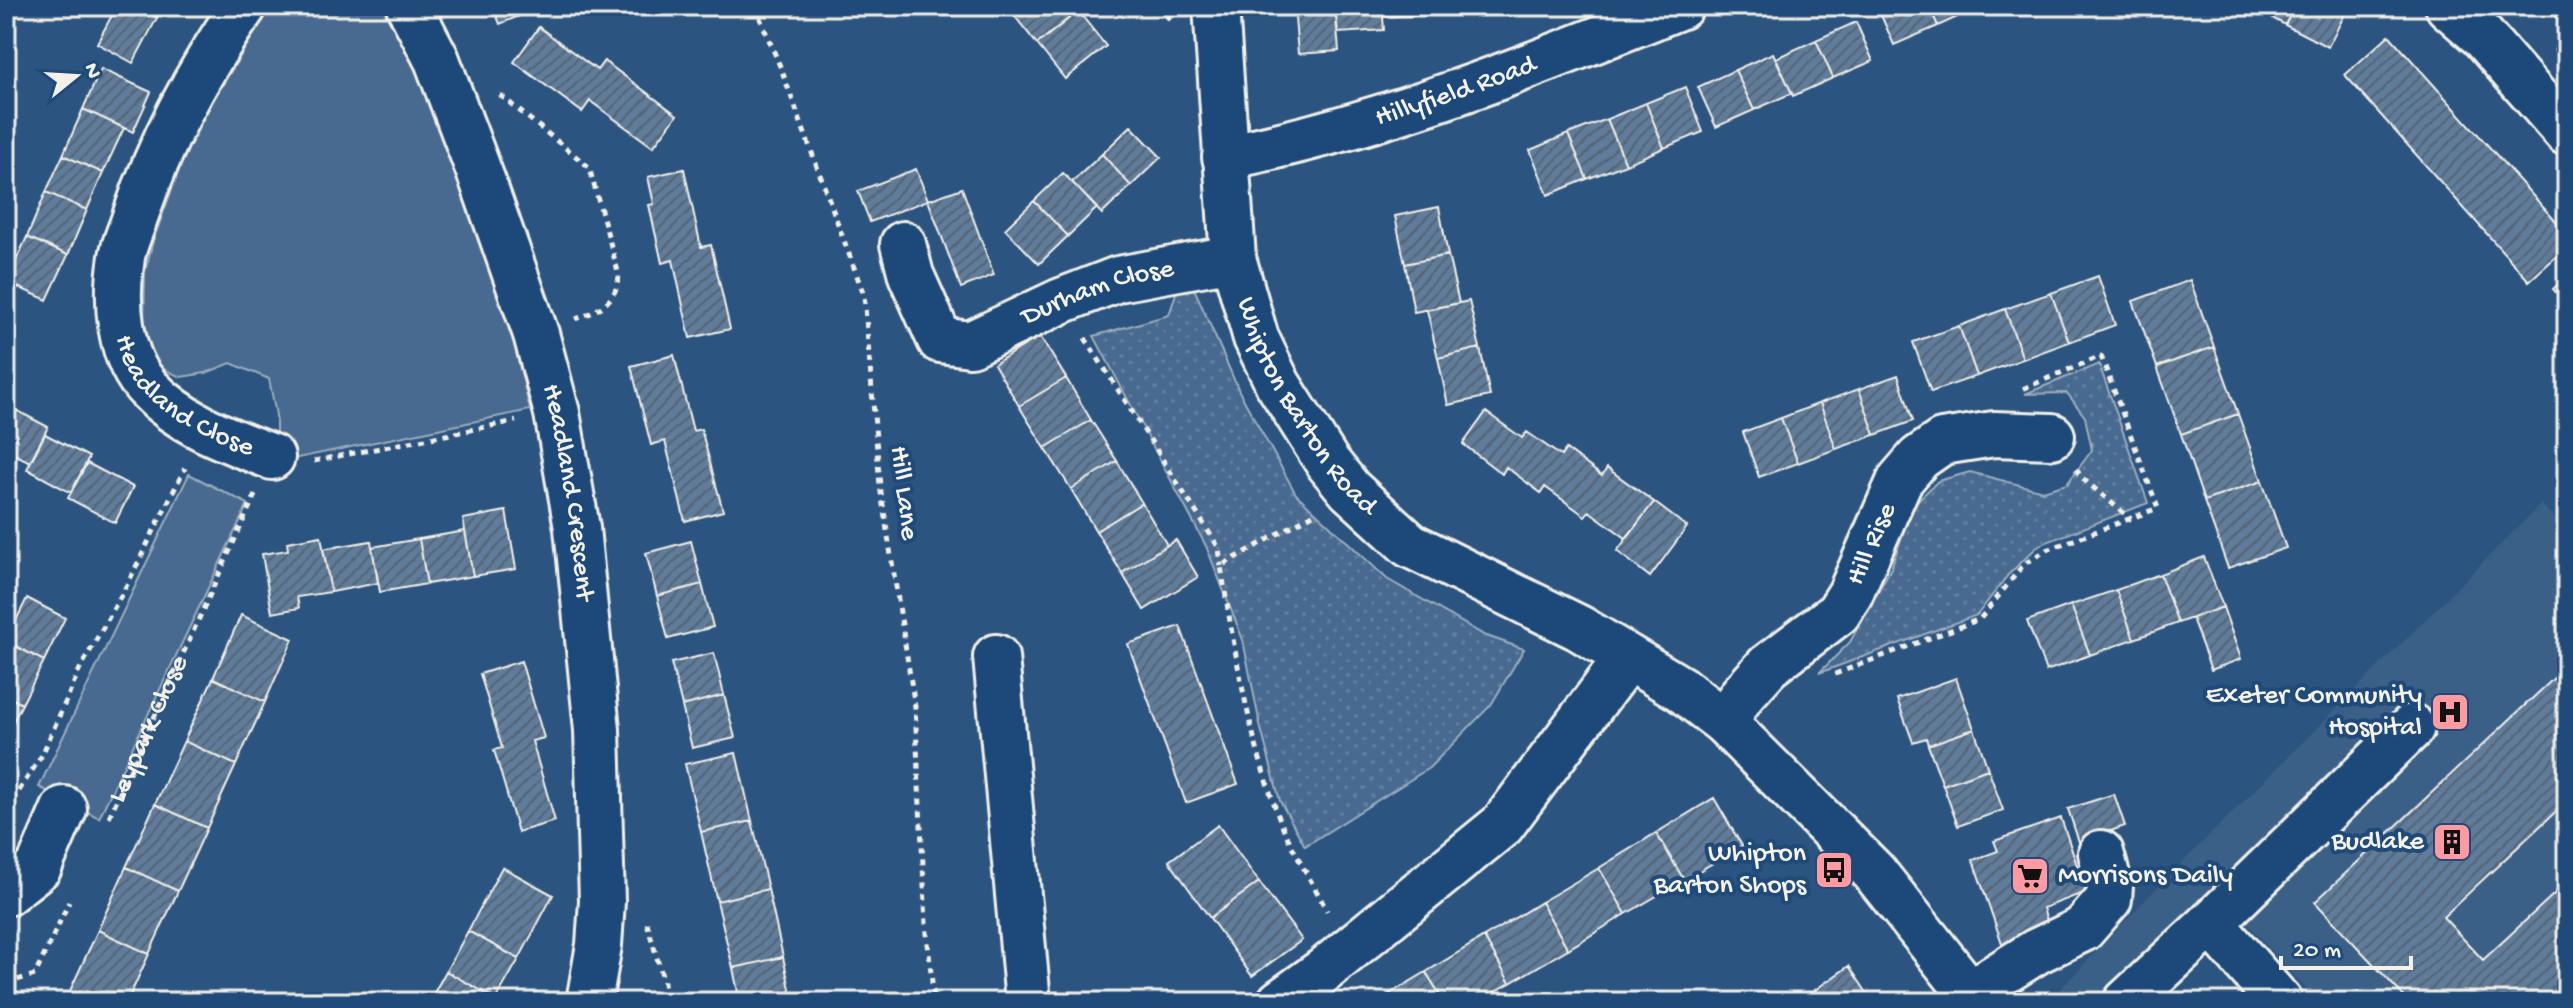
<svg xmlns="http://www.w3.org/2000/svg" width="2573" height="1008" viewBox="0 0 2573 1008" font-family="'Gochi Hand',sans-serif">
<style>
.built{fill:#3b6088}
.grass{fill:url(#grass-dots);stroke:#9eaebc;stroke-width:2}
.green{fill:#496b90;stroke:#9eaebc;stroke-width:2}
.building{fill:url(#building-hatch);stroke:#f4f1e8;stroke-width:2}
.lines{fill:none;stroke-linecap:round;stroke-linejoin:round}
.minor-casing{stroke:#f4f1e8;stroke-width:50}
.path{stroke:#f4f1e8;stroke-width:5;stroke-dasharray:6 6;stroke-linecap:butt}
.minor{stroke:#1f4a7a;stroke-width:44}
.labels{text-anchor:middle;dominant-baseline:central;stroke-width:8;stroke-linejoin:round;paint-order:stroke}
.street-label{font-size:28px;fill:#f4f1e8;stroke:#1f4a7a}
.poi-label{font-size:28px;fill:#f4f1e8;stroke:#1f4a7a;text-anchor:end}
</style>
<defs>
<pattern id="grass-dots" width="8" height="8" patternUnits="userSpaceOnUse" patternTransform="scale(2)"><rect width="8" height="8" fill="#496b90"/><path d="M2 2h.1M6 6h.1" fill="none" stroke="#6481a0" stroke-width="1.8" stroke-linecap="round"/></pattern>
<pattern id="building-hatch" width="6" height="6" patternUnits="userSpaceOnUse" patternTransform="scale(2)"><rect width="6" height="6" fill="#5e7b9a"/><path d="M-1 1l2-2M0 6l6-6M5 7l2-2" fill="none" stroke="#556474"/></pattern>
</defs>
<rect width="100%" height="100%" fill="#2c5481"/>
<filter id="ink" filterUnits="userSpaceOnUse"><feTurbulence type="fractalNoise" baseFrequency=".0125" numOctaves="2"/><feDisplacementMap in="SourceGraphic" scale="16" xChannelSelector="R" yChannelSelector="G"/><feConvolveMatrix kernelMatrix="1 2 1 2 8 2 1 2 1" color-interpolation-filters="sRGB"/></filter>
<g filter="url(#ink)">
<path class="built" d="M2541,504l26,28v470h-249l-71,-79 -88,79h-111l106,-111z"/>
<path class="grass" d="M1186,270l54,123 56,101 91,85 97,56 40,14 -33,56 -62,63 -124,78 -25,-45 -20,-76 -17,-85 -37,-94 -112,-210 75,-21 10,-31z
M2099,364l49,139 -109,42 -31,30 -31,40 -158,58 31,-31 41,-74 22,-63 25,-24 32,-9 73,19 24,-7 25,-34 -7,-33 -18,-24 -42,1z"/>
<path class="green" d="M271,6h126l91,225 42,179 -237,49 -17,-16v-28l-7,-36 -38,-16 -25,10 -25,4 -18,-8 -16,-21 -3,-21 1,-55 8,-31 39,-106z
M189,474l59,30 -149,314 -60,-31z"/>
<path class="building" d="M117,6h19l21,12 -24,45 -36,-20z
M136,6h28l-7,12z
M493,6h45v2l-38,16z
M1012,6h62l4,5 -41,33 -28,-35z
M1294,6h41l4,45 -41,3z
M1335,6h92l1,8 -45,3 1,13 -46,3z
M1877,6h52l9,20 -44,19z
M1929,6h52l-43,20z
M2250,6h45l-10,19z
M2295,6h54l-21,41 -43,-22z
M1078,11l28,35 -41,33 -28,-35z
M1856,22l17,39 -40,17 -17,-38z
M539,27l58,43 7,-9 73,54 -24,32 -63,-46 -8,11 -68,-50z
M2389,35l178,199v13l-38,34 -184,-206z
M1816,40l17,38 -40,18 -17,-38z
M1773,53l19,40 -38,17 -19,-40z
M101,69l50,23 -18,40 -50,-23z
M1735,70l19,40 -38,17 -18,-40z
M1685,87l18,45 -39,16 -18,-45z
M1646,103l18,45 -38,16 -19,-45z
M83,109l41,19 -21,45 -40,-18z
M1607,119l19,45 -39,15 -19,-45z
M1131,126l30,31 -30,29 -29,-32z
M1568,134l19,45 -39,16 -18,-45z
M1102,154l29,32 -29,28 -30,-32z
M63,155l40,18 -16,37 -41,-18z
M684,169l17,78 10,-2 19,84 -40,9 -17,-78 -11,3 -13,-58 5,-1 -6,-27z
M916,169l12,31 -58,22 -12,-31z
M1063,173l34,35 -29,28 -34,-35z
M962,188l32,87 -33,13 -33,-88z
M46,192l41,18 -19,45 -41,-18z
M1034,201l34,35 -29,28 -34,-35z
M1439,207l9,48 -43,9 -10,-48z
M27,237l41,18 -21,45 -41,-18z
M1448,255l11,48 -45,9 -9,-48z
M2098,276l17,49 -46,17 -18,-49z
M2567,276v28l-14,-15z
M2190,280l24,67 -57,20 -24,-66z
M2051,293l18,49 -46,17 -18,-50z
M1469,301l11,47 -42,10 -11,-48z
M2005,309l18,50 -46,17 -18,-50z
M1959,326l18,50 -46,16 -18,-50z
M1040,336l26,42 -47,28 -25,-42z
M2214,347l24,67 -57,20 -24,-67z
M1480,348l10,48 -42,9 -10,-47z
M674,355l19,76 8,-2 22,82 -38,10 -20,-80 -14,4 -20,-79z
M1898,375l15,46 -38,14 -16,-46z
M1066,378l25,42 -46,28 -26,-42z
M1859,389l16,46 -39,14 -16,-46z
M1820,403l16,46 -38,14 -17,-45z
M12,408l36,19 -18,35 -24,-12v-31z
M1486,412l36,26 5,-6 34,24 5,-7 36,27 5,-8 47,34 -28,36 -37,-27 -4,5 -40,-29 -4,6 -35,-26 -4,7 -39,-30z
M2238,414l24,67 -58,20 -23,-67z
M1781,418l17,45 -39,14 -16,-45z
M1091,420l26,41 -46,28 -26,-41z
M45,434l44,23 -18,36 -44,-24z
M1117,461l25,42 -46,28 -25,-42z
M87,463l46,24 -18,36 -47,-25z
M2262,481l24,67 -58,20 -24,-67z
M1654,502l33,25 -37,50 -33,-26z
M1142,503l25,42 -45,28 -26,-42z
M506,511l10,58 -43,7 -10,-57z
M465,531l8,45 -46,8 -8,-45z
M321,536l10,56 -34,5 2,11 -27,5 -10,-59 26,-4 -1,-8z
M419,539l8,45 -47,8 -8,-45z
M1176,540l22,37 -54,33 -22,-37z
M371,541l7,42 -47,9 -8,-43z
M691,541l11,43 -45,12 -11,-43z
M2204,557l19,50 -45,16 -18,-49z
M2160,574l18,49 -44,16 -18,-49z
M702,584l11,43 -45,12 -11,-43z
M2116,590l18,49 -44,16 -19,-50z
M27,598l38,20 -21,43 -38,-20z
M2071,605l19,50 -44,16 -19,-50z
M2223,607l18,52 -30,11 -19,-52z
M241,615l52,24 -28,63 -52,-24z
M1180,626l58,158 -52,19 -58,-159z
M6,641l38,20 -22,43 -16,-9z
M714,653l10,42 -42,11 -11,-43z
M521,661l23,77 -12,3 23,80 -37,11 -24,-82 8,-2 -22,-74z
M2567,666v135l-124,116 40,43 84,-78v106l-14,14h-144l-94,-100z
M213,678l52,24 -29,63 -52,-24z
M1956,678l18,51 -46,16 -2,-7 -13,4 -16,-43z
M6,695l16,9 -16,32z
M724,695l11,43 -43,10 -10,-42z
M1974,729l14,40 -45,16 -15,-40z
M184,741l52,24 -29,63 -52,-24z
M736,753l16,68 -51,11 -16,-68z
M1988,769l15,41 -45,16 -15,-41z
M2114,794l11,32 -46,16 -11,-33z
M1714,798l28,48 -58,34 -28,-47z
M155,804l52,24 -29,63 -52,-24z
M2061,818l25,74 -43,16 7,22 -47,16 -30,-86 25,-9 -4,-10z
M752,821l16,68 -51,12 -16,-69z
M1218,825l41,57 -49,36 -41,-57z
M1656,833l28,47 -58,34 -27,-46z
M126,867l52,24 -29,63 -51,-24z
M502,867l51,28 -34,64 -51,-28z
M1599,868l27,46 -58,35 -27,-47z
M1259,882l43,58 -50,36 -42,-58z
M768,889l15,68 -50,11 -16,-67z
M1541,902l27,47 -58,34 -26,-46z
M98,930l51,24 -22,48h-39l-19,-9z
M468,931l51,28 -23,40 -50,-28z
M1484,937l26,46 -32,19h-34l-18,-30z
M783,957l10,45h-53l-7,-34z
M1849,966l24,36h-50l-8,-12z
M446,971l50,28 -1,3h-66z
M1426,972l18,30h-68z
M1815,990l8,12h-26z"/>
<g class="lines">
<defs>
<g id="minor">
<path id="s2" d="M244,6c-45,64 -84,137 -109,211 -4,13 -11,27 -13,40 -7,43 -4,101 28,133 33,35 79,50 122,67"/>
<path id="s3" d="M409,6l28,54 46,122 53,152 21,79 20,115 20,202 5,171 -3,44 -10,57"/>
<path id="s4" d="M1216,6l17,252 23,80 22,46 50,79 22,27 60,55 169,83 102,61 43,33 150,150 103,130"/>
<path d="M2448,6l34,30 85,97"/>
<path id="s5" d="M1225,157c159,-31 307,-91 456,-151"/>
<path id="s6" d="M903,244l8,31 29,65 30,4 91,-43 57,-22 115,-21"/>
<path d="M996,657l32,345"/>
<path id="s7" d="M1724,722l18,-27 26,-29 70,-53 12,-19 50,-114 19,-22 23,-16 52,-8 58,2"/>
<path d="M6,893l33,-26 25,-58"/>
<path d="M2211,923l69,79"/>
<path d="M1970,993l67,-42 46,-22 26,-30 1,-13 -9,-33"/>
<path d="M1280,1002l43,-31 179,-146 125,-167"/>
<path d="M2126,1002l85,-79 201,-196"/>
</g>
</defs>
<use href="#minor" class="minor-casing"/>
<g class="path">
<path d="M755,6l27,65 82,224 16,191 35,221 11,217 8,78"/>
<path d="M1159,6l12,15"/>
<path d="M2556,52l8,-46"/>
<path d="M500,95l89,72 30,108c-2,26 -20,36 -43,44"/>
<path d="M1085,338l134,210 2,18"/>
<path d="M314,461l202,-40"/>
<path d="M2076,469l6,9 49,41"/>
<path d="M1313,514l-92,52c13,83 27,167 56,246 12,34 34,67 50,99"/>
<path d="M1835,674l145,-55 44,-55 23,-14 111,-42 -57,-152 -81,34"/>
<path d="M6,811l36,-56 38,-86 49,-88 56,-113"/>
<path id="s1" d="M109,817l146,-322"/>
<path d="M647,923l17,59 2,20"/>
<path d="M6,983l29,-8 34,-73"/>
</g>
<use href="#minor" class="minor"/>
</g>
</g>
<defs>
<symbol id="hospital-square" viewBox="-11 -11 22 22"><rect x="-9" y="-9" width="18" height="18" rx="4" fill="#ff9aa2" stroke="#1f4a7a"/><path d="M-5-5h3v3.5h4V-5h3V5h-3V1.5h-4V5h-3Z" fill="#111"/></symbol>
<symbol id="building-square" viewBox="-11 -11 22 22"><rect x="-9" y="-9" width="18" height="18" rx="4" fill="#ff9aa2" stroke="#1f4a7a"/><path d="M-4-6H4V6H1V3H-1V6H-4ZM-2.5-4.3h1.7v1.8h-1.7ZM.8-4.3h1.7v1.8H.8ZM-2.5-1h1.7V.8h-1.7ZM.8-1h1.7V.8H.8Z" fill="#111"/></symbol>
<symbol id="bus-square" viewBox="-11 -11 22 22"><rect x="-9" y="-9" width="18" height="18" rx="4" fill="#ff9aa2" stroke="#1f4a7a"/><path d="M-5-6H5V4H4V6H2V4H-2V6H-4V4H-5ZM-3.5-4V0h7V-4ZM-3.5 1.2v1.5H-2V1.2ZM2 1.2v1.5H3.5V1.2Z" fill="#111"/></symbol>
<symbol id="supermarket-square" viewBox="-11 -11 22 22"><rect x="-9" y="-9" width="18" height="18" rx="4" fill="#ff9aa2" stroke="#1f4a7a"/><path d="M-6-5.5h2.5l.6 2H6L4.5 2H-2.5L-4.4-4H-6ZM-1.5 3.2a1.3 1.3 0 1 0 .1 0ZM3 3.2a1.3 1.3 0 1 0 .1 0Z" fill="#111"/></symbol>
</defs>
<g fill-rule="evenodd">
<use href="#hospital-square" x="2428" y="690" width="44" height="44"/>
<use href="#building-square" x="2430" y="820" width="44" height="44"/>
<use href="#bus-square" x="1812" y="848" width="44" height="44"/>
<use href="#supermarket-square" x="2008" y="854" width="44" height="44"/>
</g>
<g class="labels">
<g class="street-label">
<text stroke="none"><textPath href="#s5" startOffset="240">Hillyfield Road</textPath></text>
<text stroke="none"><textPath href="#s6" startOffset="272">Durham Close</textPath></text>
<text stroke="none"><textPath href="#s2" startOffset="450">Headland Close</textPath></text>
<text stroke="none"><textPath href="#s4" startOffset="420">Whipton Barton Road</textPath></text>
<text stroke="none"><textPath href="#s3" startOffset="514">Headland Crescent</textPath></text>
<text transform="translate(903 493) rotate(83)">Hill Lane</text>
<text stroke="none"><textPath href="#s7" startOffset="236">Hill Rise</textPath></text>
<text stroke="none"><textPath href="#s1" startOffset="96">Leypark Close</textPath></text>
</g>
<g class="poi-label">
<text x="2422" y="696">Exeter Community<tspan x="2422" dy="32">Hospital</tspan></text>
<text x="2424" y="842">Budlake</text>
<text x="1806" y="854">Whipton<tspan x="1806" dy="32">Barton Shops</tspan></text>
<text x="2058" y="876" text-anchor="start">Morrisons Daily</text>
</g>
</g>
<rect width="2573" height="1008" fill="none" stroke="#1f4a7a" stroke-width="32"/>
<rect x="16" y="16" width="2541" height="976" fill="none" stroke="#f4f1e8" stroke-width="3" filter="url(#ink)"/>
<g transform="translate(76 76) rotate(72)" stroke="#1f4a7a" stroke-width="6" paint-order="stroke">
<path d="M0-6L14 30L0 20L-14 30Z" fill="#f4f1e8"/>
<text y="-12" font-size="22" font-weight="bold" text-anchor="middle" fill="#f4f1e8">N</text>
</g>
<path d="M2281 956v12h130v-12" fill="none" stroke="#f4f1e8" stroke-width="4"/>
<text x="2293" y="956" font-size="24" fill="#f4f1e8" stroke="#1f4a7a" stroke-width="6" paint-order="stroke">20 m</text>
</svg>
